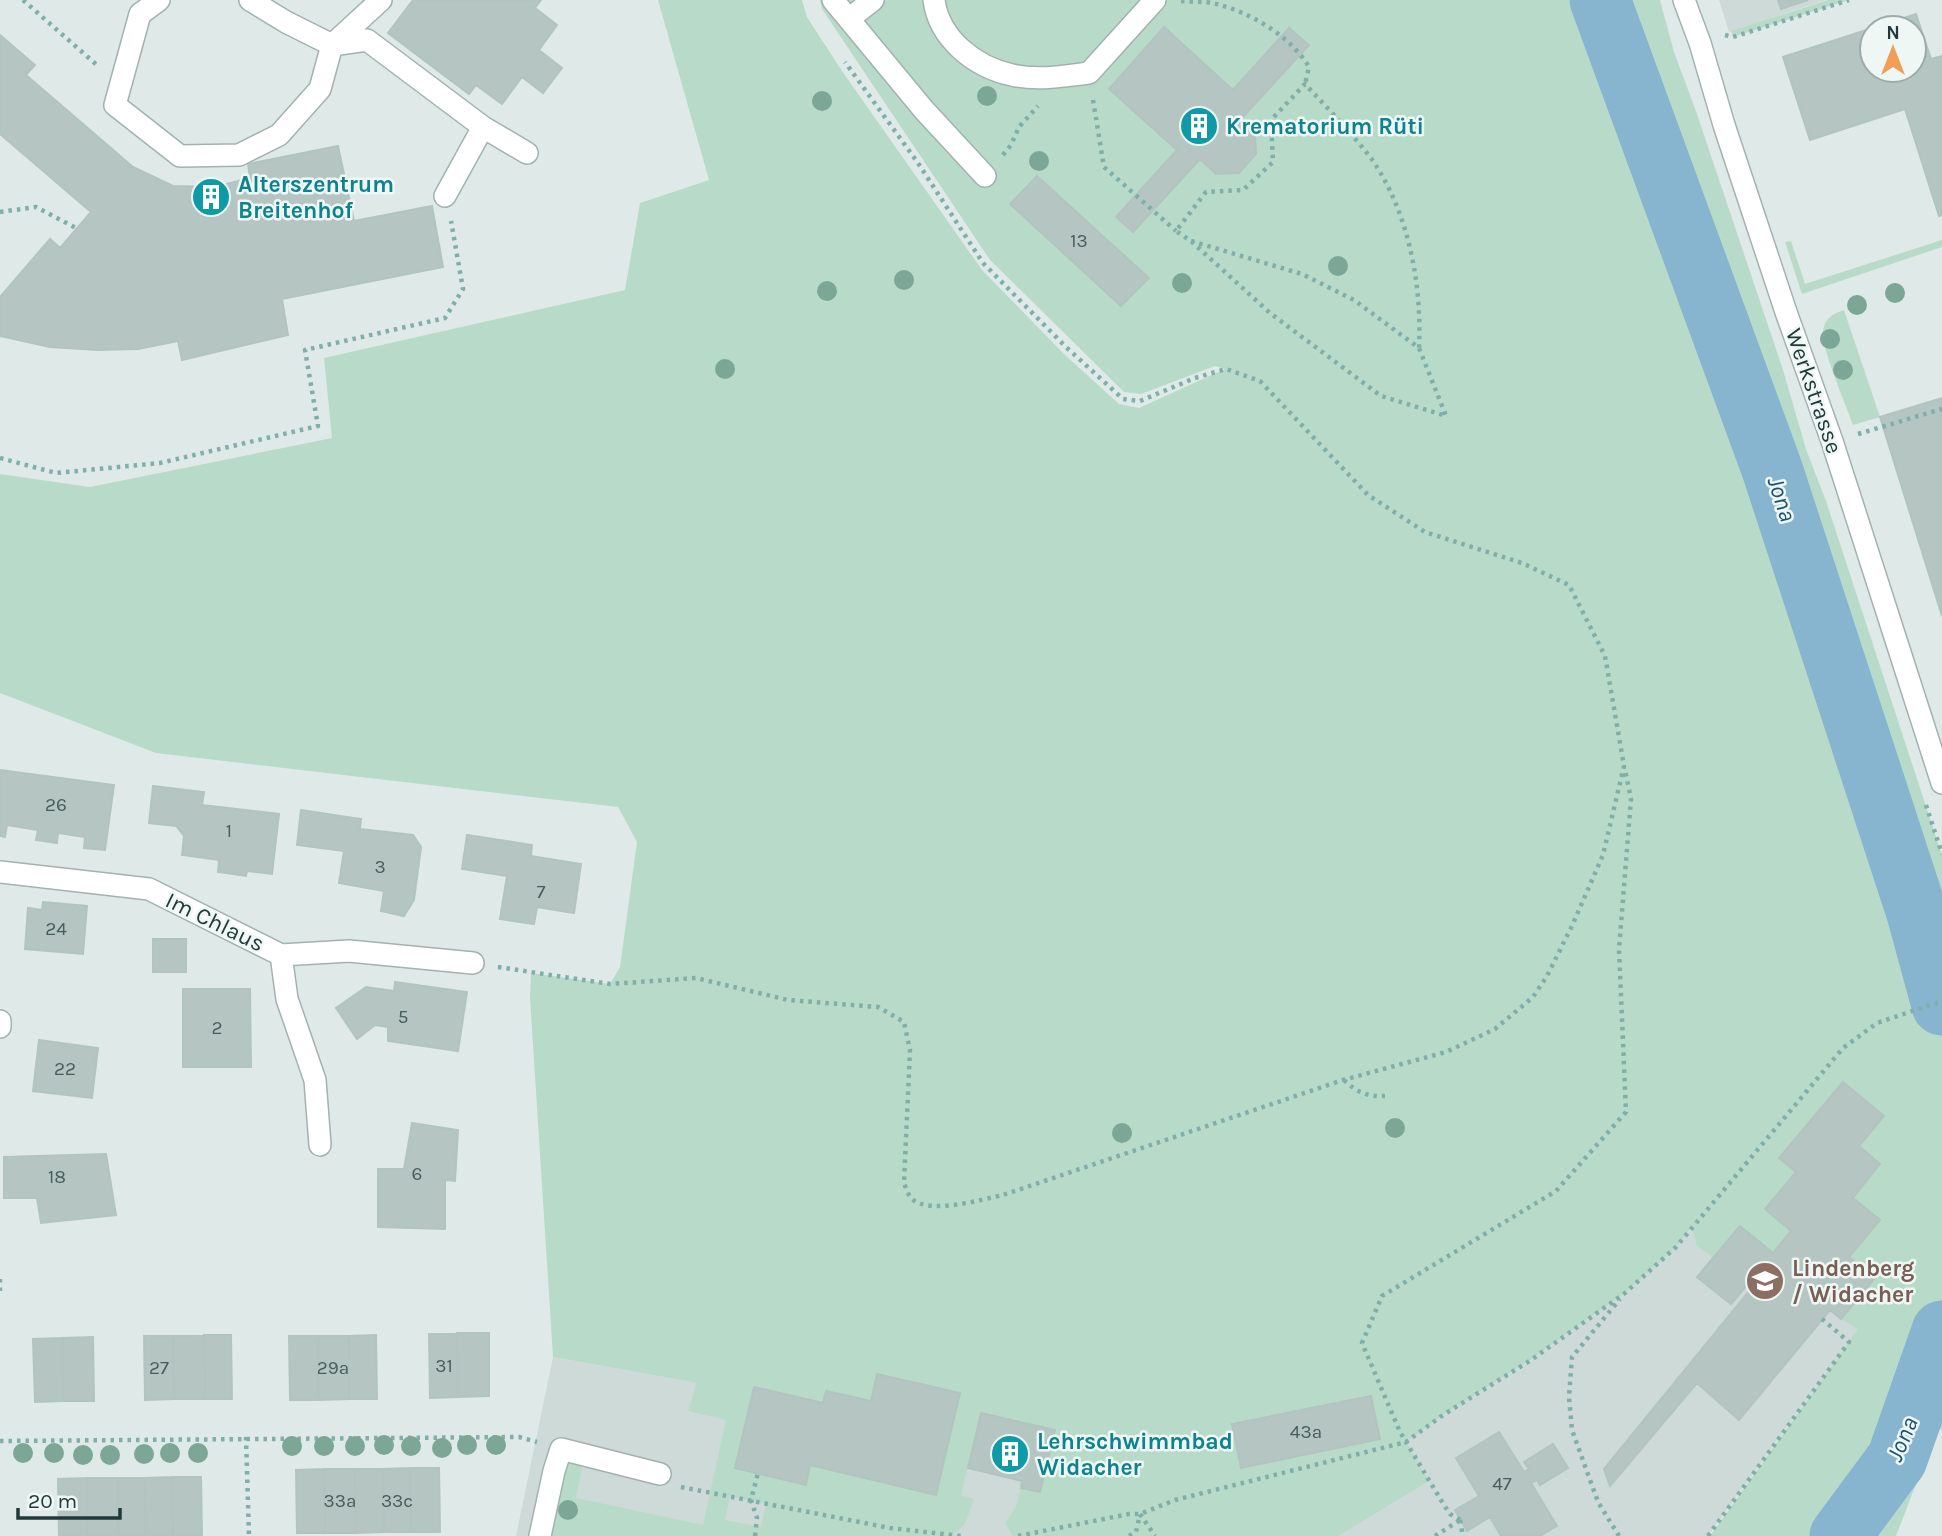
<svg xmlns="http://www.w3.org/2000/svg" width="1942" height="1536" viewBox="0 0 1942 1536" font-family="Karla,sans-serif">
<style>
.built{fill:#cddad7}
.green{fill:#b8dbc9;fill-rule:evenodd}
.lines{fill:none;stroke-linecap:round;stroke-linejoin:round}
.river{stroke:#87b4cf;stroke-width:61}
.building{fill:#b5c5c1;stroke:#b2c4c0;stroke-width:2;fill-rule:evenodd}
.minor-casing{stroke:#a2b2b0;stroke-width:24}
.path{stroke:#80aea9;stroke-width:4.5;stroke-dasharray:3.5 5;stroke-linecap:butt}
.minor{stroke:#fff;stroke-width:21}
.tree{fill:#7ca797}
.labels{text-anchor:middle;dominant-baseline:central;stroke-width:5;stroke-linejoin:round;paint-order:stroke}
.number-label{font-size:19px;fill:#465d5b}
.culture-label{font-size:23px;font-weight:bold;fill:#0d838f;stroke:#eff7f5;text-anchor:start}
.street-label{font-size:23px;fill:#213a39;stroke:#eff7f5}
.education-label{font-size:23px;font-weight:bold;fill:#785e54;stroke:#eff7f5;text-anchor:start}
.water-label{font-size:24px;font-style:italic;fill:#1c5275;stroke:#eff7f5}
</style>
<rect width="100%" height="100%" fill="#dfeae8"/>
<path class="built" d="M1719,0h107l-97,32z
M1790,1067h121l-9,202 -194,267h-1192l37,-179 144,26 746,32 89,-55 93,-67 28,-28z"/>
<path class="green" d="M658,0h144l5,17 35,54 140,199 83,85 54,49 20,4 86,-39 -10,-3 -74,28 -17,-2 -134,-132 -168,-251 -2,-9h840l14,52 23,62 86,256 23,79 20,52 116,354v574l-5,1 -41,106h-186l148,-207 -17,-10 34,-41 -26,-21 30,-37 -26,-22 27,-33 -21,-19 25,-30 -41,-34 -63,76 16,14 -31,37 26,22 -18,22 -33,-27 -26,32 -17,-12 -5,-20 -16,21 -51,46 -94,67 -88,55 -37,27 23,39 -91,55h-325l-8,-13 11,-16 5,-19 19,4 15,-62 -74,-16 -20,81 13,4 -9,25 -12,11 8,1h-421l21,-87 24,5 -9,44 127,27 23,-105 -38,-9 9,-28 -144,-26 -23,-359 1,-25 79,11 10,-17 17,-125 -19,-35 -462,-54 -156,-60v-219l90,13 242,-49 -8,-80 301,-68 15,-87 69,-23zM730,1496l36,8 -5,23 -36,-7z
M1828,0h21l-116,37 -2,-6z
M1942,240v7l-140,47 -17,-52 6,-1 14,43z
M1844,310l36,107 -27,8c-6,-17 -33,-80 -30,-94 2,-13 9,-17 21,-21z"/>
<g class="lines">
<path class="river" d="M1600,0l172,469 145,444 25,92
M1840,1536l57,-77 45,-128"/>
</g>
<path class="building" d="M413,0h128l-6,8 22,17 -18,25 23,18 -19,25 -21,-16 -20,27 -26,-19 -7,9 -81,-61z
M1778,0h30l-27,9z
M1916,14l15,45 11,-3v159l-3,1 -34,-107 -95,31 -27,-83zM1872,28h42v42h-42z
M1164,27l69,63 56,-62 20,17 -68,74 14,13 1,22 -17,19 -23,1 -16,-15 -67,73 -17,-15 61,-67 -68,-61z
M0,35l35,30 -9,10 107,92 40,19 42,1 35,-9 -2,-14 90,-18 16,75 78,-15 11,61 -161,32 6,36 -106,25 -4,-19 -40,8 -40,1 -48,-3 -50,-11v-39l50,-58 10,9 31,-36 -91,-78z
M1037,176l112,102 -28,28 -111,-102z
M1942,398v218l-62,-199z
M0,770l114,15 -9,65 -21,-2 1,-11 -27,-4 -1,10 -21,-3 2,-10 -31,-5 -2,12 -5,-1z
M153,786l51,6 -2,13 77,9 -7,60 -25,-3 -1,5 -28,-4 1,-12 -37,-5 2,-19 -8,-10 -27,-3z
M301,810l60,9 -1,10 53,6 8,12 -7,53 -10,16 -23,-5 3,-20 -45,-8 5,-32 -47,-6z
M467,835l65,10 -1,11 50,8 -7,49 -37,-6 -3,17 -34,-5 7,-43 -45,-7z
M43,902l44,4 -4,48 -58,-5 3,-41 14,2z
M153,939h33v33h-33z
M395,982l72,10 -9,59 -70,-10v-14l-13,-2 -18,14 -21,-31 30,-21 28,4z
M183,989h67l1,78h-68z
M39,1040l59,8 -6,50 -59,-7z
M1843,1082l41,34 -25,30 21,18 -27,34 27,22 -31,37 26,21 -34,41 -11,-9 -91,110 -42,-37 -87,103 -6,-17 160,-196 -4,-3 -29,34 -34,-27 43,-51 33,27 18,-22 -26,-22 31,-37 -17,-14z
M412,1123l46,7 -3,51 -10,-1v49l-67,-2v-58h26z
M106,1154l10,61 -75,8 -4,-25h-33v-41z
M457,1333l1,64 -28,1 -1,-64z
M457,1333h32v63l-31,1z
M204,1335l1,64h-31l-1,-63z
M204,1335h27l1,64h-27z
M376,1335l1,64h-28v-63z
M144,1336h29l1,63 -29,1z
M289,1336h29v64h-28z
M318,1336h31v63l-31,1z
M93,1337l1,64h-31l-1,-63z
M62,1338l1,63 -28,1 -2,-63z
M877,1374l83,19 -24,102 -126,-30 -4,20 -71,-17 19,-81 69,16 3,-12 45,10z
M1371,1396l9,43 -139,29 -9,-44z
M981,1413l74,17 -15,62 -19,-4 1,-7 -54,-13z
M1499,1432l25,40 5,-3 -5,-7 29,-18 15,24 -28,17 -3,-5 -6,3 26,43 -17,10h-39l-11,-19 -23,14 -12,-21 24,-14 -23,-38z
M410,1468h29l1,64h-29z
M410,1468l1,64h-27l-1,-63z
M324,1469l1,64h-28l-1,-63z
M324,1469h31l1,64h-31z
M355,1469h28l1,63 -28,1z
M172,1477l1,59h-27l-1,-58z
M172,1477h29l1,59h-29z
M87,1478v58h-28l-1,-57z
M87,1478h31v58h-31z
M118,1478h27l1,58h-28z"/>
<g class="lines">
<defs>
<path id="minor" d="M159,0l-19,14 -25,91 65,51 59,-1 40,-20 41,-46 12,-44 49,-45
M250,0l36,22 46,23 35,-5 116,87 44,26
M833,0l91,110 61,66
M934,0c5,39 41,67 78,75 25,6 52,1 77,-2l66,-73
M1684,0l16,43 24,82 62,187 46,129 110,342
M850,18l23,-18
M445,196l38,-69
M0,872l149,17 132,66 68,-4 124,12
M281,955l6,44 28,81 5,65
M0,1021v6
M540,1536l14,-65 7,-22 99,25"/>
</defs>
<use href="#minor" class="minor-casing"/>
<path class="path" d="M23,0l75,66
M1181,1c13,1 27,0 39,4 33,9 71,32 89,62l-4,17
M1725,35l8,2 116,-37
M1093,100l11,67 72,64
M1003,155l8,-10 8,-18 19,-21
M0,212l36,-5 40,21
M1191,241l111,33 52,26 65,48 27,68 -65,-20 -111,-83 -79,-72 -15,-10 30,-39 37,-2 30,-28 -2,-42 34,-36c23,25 48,50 68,77 36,53 49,124 46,187
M1858,434l84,-25
M0,458l56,15 104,-10 158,-37 -13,-76 140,-32 18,-29 -12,-68
M1926,805l16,49
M498,967l112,17 86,-6 92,22 90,7 26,15 6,28 -6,133c2,5 4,12 7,15 18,18 71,1 92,-3l340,-115 103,-28 49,-23 38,-32 14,-21 24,-48 32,-73 21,-89 -19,-110 -36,-71 -47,-22 -97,-31 -57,-37 -108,-114 -34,-12 -31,9 -55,23 -17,-2 -57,-52 -83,-84 -65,-100 -73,-101
M1344,1080c12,12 24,17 41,16
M0,1279v15
M246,1437l3,99
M0,1441l519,-4 18,5
M681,1487l209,41 71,8
M1140,1514l15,22
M1460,1520l-10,-6 -6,-9 -44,-73 -38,-89 20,-47 174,-105 70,-79 -7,-163 12,-150 -6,-29
M1460,1520l3,16
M755,1536l2,-18 -6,-18 7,-27
M1018,1536l111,-22h11l35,-14 231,-58 37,-27 88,-55 94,-67 51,-46 167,-199 34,-25 65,-22
M1129,1536l7,-4 4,-17
M1435,1536l25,-16
M1619,1536l-21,-34 -26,-72 -3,-33 3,-40 48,-58
M1708,1536l141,-194 -27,-23"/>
<use href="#minor" class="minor"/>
</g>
<g class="tree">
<circle cx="987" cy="96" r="10"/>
<circle cx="822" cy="101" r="10"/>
<circle cx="1039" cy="161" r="10"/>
<circle cx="1338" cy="266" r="10"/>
<circle cx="904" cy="280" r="10"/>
<circle cx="1182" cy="283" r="10"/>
<circle cx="827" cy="291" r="10"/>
<circle cx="1895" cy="293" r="10"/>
<circle cx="1857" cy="305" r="10"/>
<circle cx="1830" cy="339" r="10"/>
<circle cx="725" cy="369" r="10"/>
<circle cx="1843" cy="370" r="10"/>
<circle cx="1395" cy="1128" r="10"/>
<circle cx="1122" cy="1133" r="10"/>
<circle cx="384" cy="1445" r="10"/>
<circle cx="467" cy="1445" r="10"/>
<circle cx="496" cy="1445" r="10"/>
<circle cx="292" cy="1446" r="10"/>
<circle cx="324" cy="1446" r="10"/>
<circle cx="355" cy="1446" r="10"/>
<circle cx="411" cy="1446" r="10"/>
<circle cx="442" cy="1448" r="10"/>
<circle cx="23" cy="1453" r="10"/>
<circle cx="54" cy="1453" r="10"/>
<circle cx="170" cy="1453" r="10"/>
<circle cx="198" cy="1453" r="10"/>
<circle cx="144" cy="1454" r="10"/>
<circle cx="83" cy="1455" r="10"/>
<circle cx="110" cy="1455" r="10"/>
<circle cx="568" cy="1510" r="10"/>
</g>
<defs>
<symbol id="building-disc" viewBox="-11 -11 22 22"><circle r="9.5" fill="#0f9aa8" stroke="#eff7f5"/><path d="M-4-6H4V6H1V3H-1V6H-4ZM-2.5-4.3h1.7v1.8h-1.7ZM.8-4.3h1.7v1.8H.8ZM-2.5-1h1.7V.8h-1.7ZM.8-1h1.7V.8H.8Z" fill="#fff"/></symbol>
<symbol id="school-disc" viewBox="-11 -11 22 22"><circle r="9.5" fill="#8d6e63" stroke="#eff7f5"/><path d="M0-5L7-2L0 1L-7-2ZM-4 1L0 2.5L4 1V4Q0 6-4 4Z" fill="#fff"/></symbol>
</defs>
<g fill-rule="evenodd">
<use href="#building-disc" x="1177" y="104" width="44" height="44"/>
<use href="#building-disc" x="189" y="175" width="44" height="44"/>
<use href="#school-disc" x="1743" y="1259" width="44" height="44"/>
<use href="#building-disc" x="988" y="1432" width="44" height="44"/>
</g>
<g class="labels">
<g class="number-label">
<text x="1079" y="241">13</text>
<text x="56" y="805">26</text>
<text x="229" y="831">1</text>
<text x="380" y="867">3</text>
<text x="541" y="892">7</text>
<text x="56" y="929">24</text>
<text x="403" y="1017">5</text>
<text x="217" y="1028">2</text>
<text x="65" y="1069">22</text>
<text x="417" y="1174">6</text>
<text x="57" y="1177">18</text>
<text x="444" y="1366">31</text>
<text x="159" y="1368">27</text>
<text x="333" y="1368">29a</text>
<text x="1306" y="1432">43a</text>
<text x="1502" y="1484">47</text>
<text x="340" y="1501">33a</text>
<text x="397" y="1501">33c</text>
</g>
<g class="culture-label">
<text x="1226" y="126">Krematorium Rüti</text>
<text x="238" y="184">Alterszentrum<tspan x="238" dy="26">Breitenhof</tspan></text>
<text x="1037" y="1441">Lehrschwimmbad<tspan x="1037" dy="26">Widacher</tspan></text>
</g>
<g class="street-label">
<text transform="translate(1814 391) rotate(71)">Werkstrasse</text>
<text transform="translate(215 922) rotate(26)">Im Chlaus</text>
</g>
<g class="education-label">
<text x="1792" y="1268">Lindenberg<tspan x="1792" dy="26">/ Widacher</tspan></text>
</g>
<g class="water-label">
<text transform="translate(1782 499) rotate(72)">Jona</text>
<text transform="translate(1902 1439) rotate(-67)">Jona</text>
</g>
</g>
<g transform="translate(1893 49)"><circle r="33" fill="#eff7f5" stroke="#9dabaa" stroke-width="2"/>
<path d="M0-5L12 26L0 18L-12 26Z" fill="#f09e58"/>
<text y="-10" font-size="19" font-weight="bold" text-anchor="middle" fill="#213a39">N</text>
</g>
<path d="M18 1508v10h102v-10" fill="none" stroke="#213a39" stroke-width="3.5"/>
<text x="28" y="1508" font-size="21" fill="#213a39" stroke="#eff7f5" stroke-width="5" paint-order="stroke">20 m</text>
</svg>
